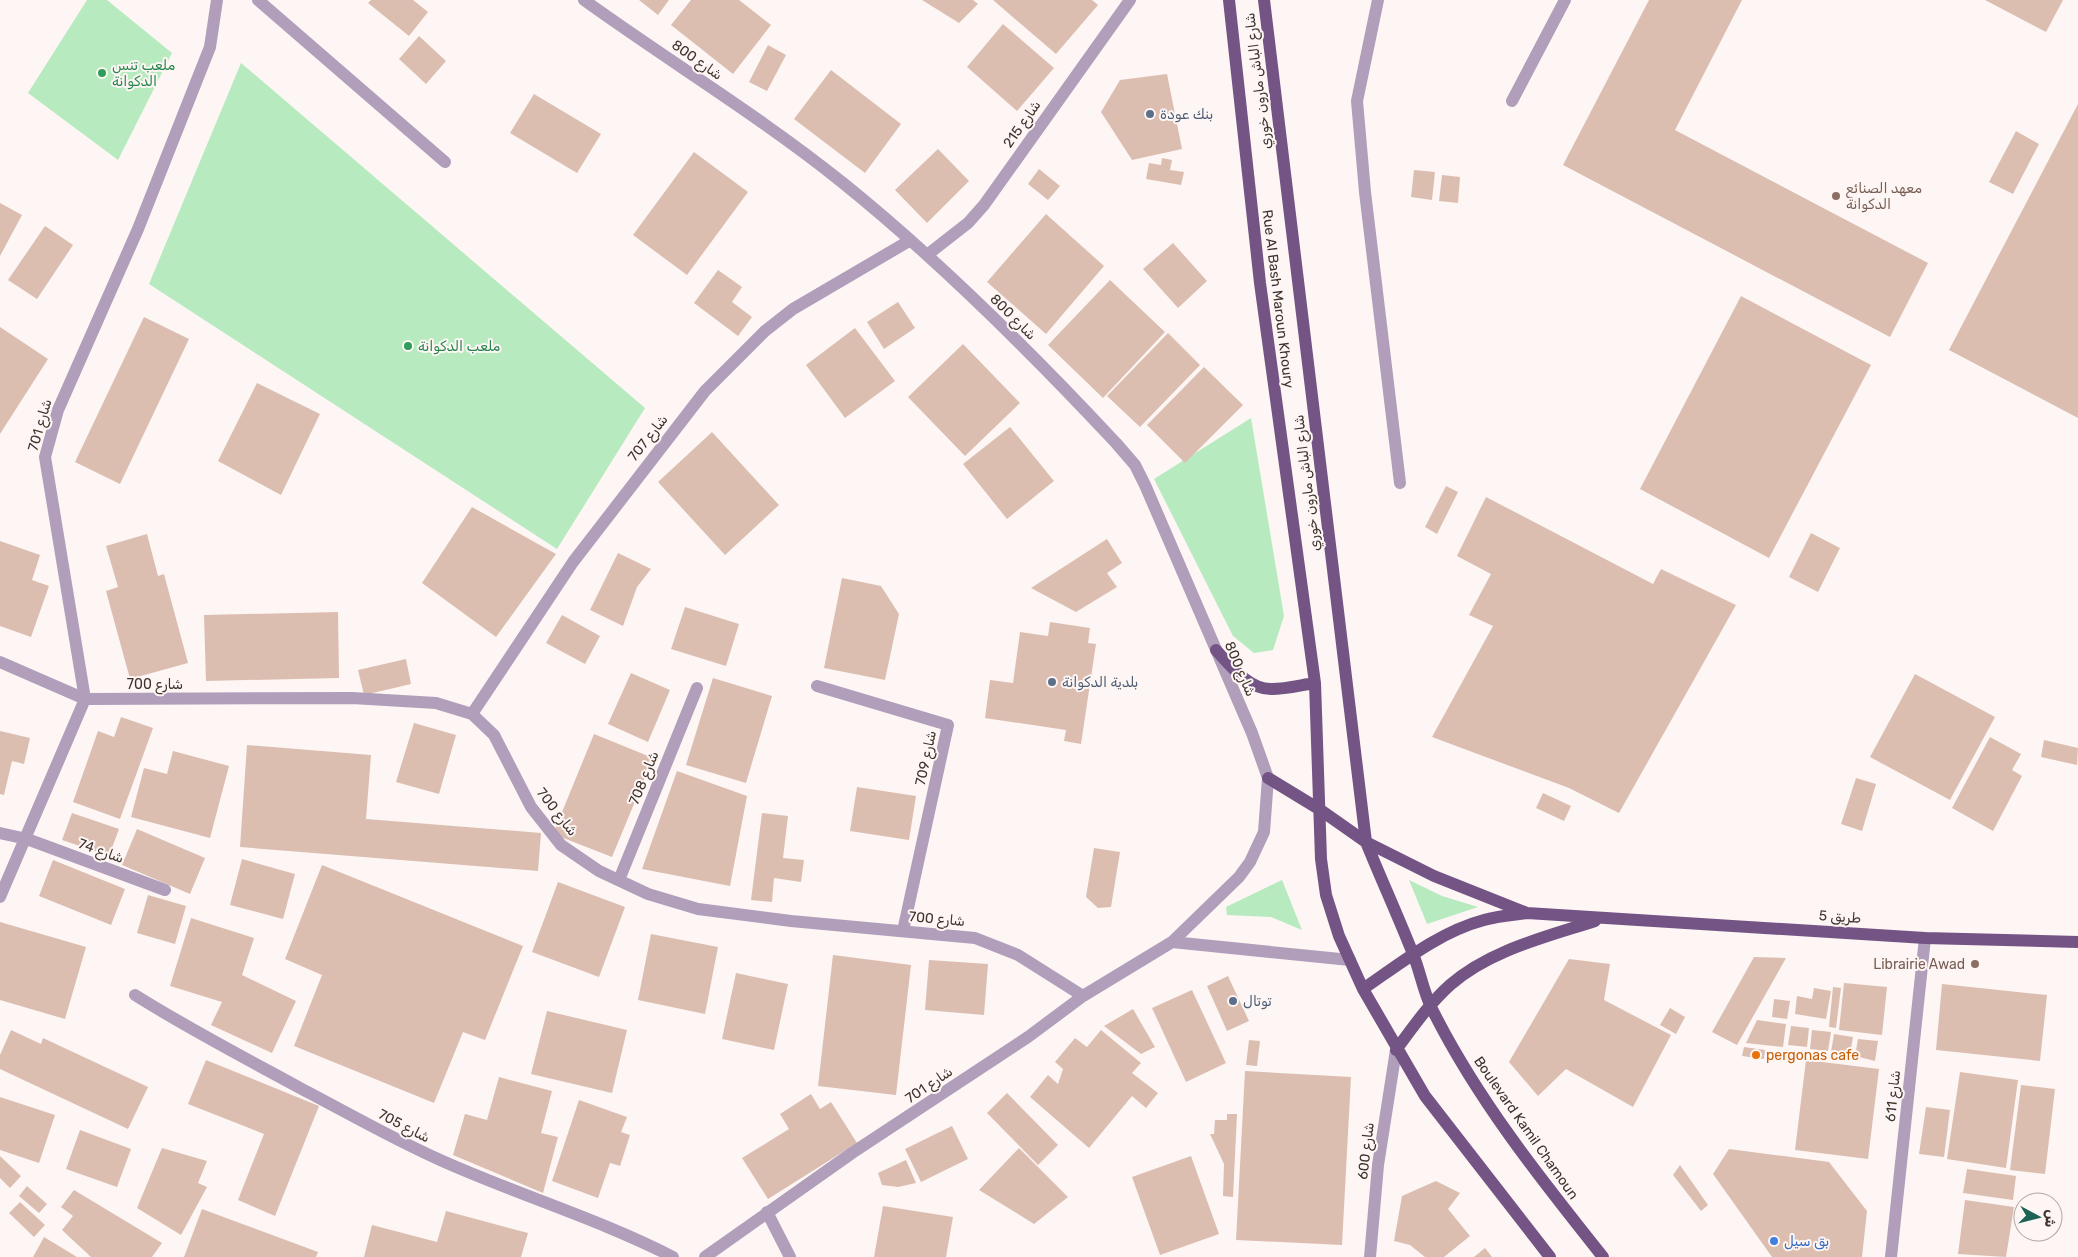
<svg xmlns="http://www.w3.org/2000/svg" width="2078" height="1257" viewBox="0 0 2078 1257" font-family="Rubik,'Noto Sans Arabic',sans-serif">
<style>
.green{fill:#b7eabe}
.building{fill:#dcbeb1}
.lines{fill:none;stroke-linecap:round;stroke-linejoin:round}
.minor{stroke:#b09ebb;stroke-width:12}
.major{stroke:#745485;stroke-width:12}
.leisure-dot{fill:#2e9e5b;stroke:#fdf6f4;stroke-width:2}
.service-dot{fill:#5c6f8a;stroke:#fdf6f4;stroke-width:2}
.education-dot{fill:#8d6e63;stroke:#fdf6f4;stroke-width:2}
.food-dot{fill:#e8710a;stroke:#fdf6f4;stroke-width:2}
.shop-dot{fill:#3f7fe0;stroke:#fdf6f4;stroke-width:2}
.labels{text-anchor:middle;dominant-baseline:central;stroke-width:4;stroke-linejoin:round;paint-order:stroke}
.street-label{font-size:14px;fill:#3f332e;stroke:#fdf6f4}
.leisure-label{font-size:14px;fill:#27864d;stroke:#fdf6f4;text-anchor:start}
.service-label{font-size:14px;fill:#4e5e75;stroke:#fdf6f4;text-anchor:start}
.education-label{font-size:14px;fill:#785e54;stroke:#fdf6f4;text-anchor:start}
.food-label{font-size:14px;fill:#c56008;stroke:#fdf6f4;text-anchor:start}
.shop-label{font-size:14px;fill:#366cbe;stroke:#fdf6f4;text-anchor:start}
</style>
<rect width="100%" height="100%" fill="#fdf6f4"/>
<path class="green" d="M87,0h20l65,53 -54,107 -90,-67z
M241,63l404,345 -88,141 -408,-265z
M1251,418l33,198 -11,34 -19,3 -21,-17 -79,-157z
M1282,880l20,50 -31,-13 -44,-2 -1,-8z
M1409,880l33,16 36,11 -51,17z"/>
<path class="building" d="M371,0h42l15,12 -19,24 -41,-33z
M639,0h30l-11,15z
M691,0h48l32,25 -38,49 -62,-49z
M922,0h51l5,4 -19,19z
M993,0h99l6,5 -42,49z
M1649,0h93l-67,130 253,133 -38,74 -327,-172z
M1985,0h78l-17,32z
M1003,24l51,44 -37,43 -50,-44z
M419,36l27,25 -20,23 -27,-25z
M768,45l18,10 -19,36 -18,-9z
M831,70l70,54 -36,49 -71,-54z
M1167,74l15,75 -50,11 -31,-48 19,-32z
M534,94l67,40 -24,39 -67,-40z
M2078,104v314l-129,-68z
M2016,131l23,13 -26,50 -24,-12z
M938,149l31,32 -42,42 -32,-33z
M694,152l54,40 -61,83 -54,-40z
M1162,158l10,2 -2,10 14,2 -3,13 -35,-6 3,-16 12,2z
M1039,169l21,17 -12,14 -20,-16z
M1414,170l21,2 -3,28 -21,-3z
M1442,175l18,2 -2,26 -19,-2z
M0,203l22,12 -22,41z
M1046,214l58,52 -58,68 -59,-52z
M45,226l28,19 -36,54 -29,-19z
M1173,243l34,38 -29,27 -35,-39z
M718,270l24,17 -10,15 20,15 -14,19 -44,-33z
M1110,280l55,52 -62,66 -55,-53z
M1741,296l130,69 -102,193 -129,-69z
M898,302l17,26 -31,21 -17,-27z
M144,317l45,22 -69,145 -45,-22z
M0,327l48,32 -48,75z
M855,328l40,53 -50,37 -39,-53z
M1168,333l32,32 -60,62 -33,-31z
M963,344l57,59 -55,53 -57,-59z
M1204,367l39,38 -58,58 -38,-38z
M257,383l63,31 -39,81 -63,-34z
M1010,427l44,54 -47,38 -44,-55z
M712,432l67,73 -54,50 -67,-73z
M1446,486l12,6 -21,42 -12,-7z
M1486,497l167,87 8,-15 75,36 -117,208 -50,-25 -137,-51 61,-111 -24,-11 22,-41 -34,-18z
M472,507l84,47 -60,83 -74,-54z
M1811,533l29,15 -22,44 -29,-15z
M147,534l11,42 6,-2 24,89 -58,16 -24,-88 12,-4 -12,-41z
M1107,539l15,24 -15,10 10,14 -41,25 -45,-24z
M0,541l40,14 -8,25 17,6 -18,51 -31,-11z
M618,553l33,16 -14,18 -14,39 -33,-16z
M842,578l39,8 18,28 -14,66 -61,-12z
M685,607l54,17 -13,42 -55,-17z
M338,612l1,66 -133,3 -2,-66z
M562,615l38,21 -15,28 -39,-21z
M1050,622l40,6 -2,15 8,1 -15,100 -17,-3 2,-11 -81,-12 5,-38 23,3 7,-51 28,4z
M406,659l5,25 -47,11 -6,-25z
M631,673l39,17 -22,52 -40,-18z
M1915,674l80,43 -45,83 -80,-43z
M713,678l59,18 -26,87 -60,-18z
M121,717l32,11 -33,91 -47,-17 25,-71 16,6z
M414,723l42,12 -17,59 -43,-12z
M0,731l30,7 -6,26 -12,-3 -8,34 -4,-1z
M594,734l59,24 -41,99 -59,-23z
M1990,737l31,17 -9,16 10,6 -29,55 -41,-23z
M2044,740l34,8 -1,17 -36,-8z
M247,745l124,10 -5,64 175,14 -3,38 -298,-24z
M173,751l56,15 -19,72 -79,-21 13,-49 23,6z
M677,771l70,25 -17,90 -88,-17z
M1856,778l20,6 -14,47 -21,-7z
M857,787l59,9 -7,44 -59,-9z
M1543,793l28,13 -7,15 -28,-13z
M72,813l47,16 -10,27 -47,-16z
M762,813l26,3 -5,42 21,2 -3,22 -27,-4 -2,24 -21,-2z
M137,829l68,29 -15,36 -68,-29z
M1094,848l26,4 -9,55 -13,1 -12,-11z
M242,859l53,15 -12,45 -53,-14z
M53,860l72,29 -14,36 -72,-29z
M322,865l201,81 -38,94 -22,-8 -29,71 -140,-57 28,-71 -37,-16z
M558,882l67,25 -26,70 -67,-25z
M148,895l38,11 -11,38 -38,-11z
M191,918l63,20 -12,37 54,26 -24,52 -61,-28 11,-23 -52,-16z
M0,922l86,25 -21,72 -65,-19z
M651,934l67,13 -13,67 -67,-14z
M833,955l78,10 -15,130 -78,-9z
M1754,957l32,1 -49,87 -25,-13z
M1569,959l41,5 -6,36 67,35 -38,72 -67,-38 -28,27 -29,-34z
M929,960l59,4 -4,51 -59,-5z
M736,973l52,11 -14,66 -52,-11z
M1228,976l21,45 -22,10 -20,-45z
M1844,983l43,4 -5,48 -43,-5z
M1942,984l105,11 -7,66 -104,-11z
M1833,987l8,1 -5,40 -7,-1z
M1814,988l17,3 -5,28 -31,-5 2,-18 15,3z
M1192,990l34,73 -40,19 -34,-74z
M1774,999l16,2 -3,18 -15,-2z
M1670,1008l15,9 -9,17 -16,-9z
M1133,1009l22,38 -14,7 -37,-28z
M547,1011l80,19 -15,63 -81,-19z
M1757,1020l29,4 -3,23 -37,-4z
M1791,1026l18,2 -2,19 -19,-2z
M11,1030l30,14 2,-6 105,49 -20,42 -128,-60v-14z
M1101,1030l40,33 -9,10 26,20 -12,15 -14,-12 -43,52 -59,-51 18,-22 10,9 5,-15 -8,-7 20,-24 12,9z
M1812,1030l19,2 -3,19 -18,-2z
M1834,1034l19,3 -3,17 -19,-2z
M1858,1039l20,2 -3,20 -20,-5z
M1249,1040l11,1 -3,25 -11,-1z
M1744,1047l21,3 -1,9 -22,-3z
M206,1060l113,46 -44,110 -37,-16 26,-66 -76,-30z
M1806,1060l73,9 -11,90 -73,-9z
M1245,1071l106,6 -9,168 -106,-5z
M1960,1072l58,8 -12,88 -59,-9z
M499,1077l53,14 -11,42 17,4 -15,56 -90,-38 12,-41 22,6z
M2021,1085l34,4 -10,85 -35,-4z
M1007,1093l51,52 -20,20 -51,-52z
M811,1094l9,15 11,-7 26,41 -89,56 -26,-41 47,-29 -9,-15z
M0,1097l55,18 -16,48 -39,-13z
M579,1100l48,17 -6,15 9,3 -10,31 -10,-3 -12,35 -46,-17z
M1926,1107l24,3 -6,47 -25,-3z
M1227,1114h10l-4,83 -10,-1 1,-32 -14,-30h4l1,-14h12z
M952,1126l16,33 -47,23 -16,-33z
M80,1130l51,19 -14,38 -51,-18z
M162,1148l45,13 -9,22 9,4 -26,48 -44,-27z
M1019,1148l49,49 -34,27 -55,-34z
M1729,1149l100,13 38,49 -5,46h-90l-59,-83z
M0,1156l21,20 -11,12 -10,-10z
M1191,1156l28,78 -59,21 -28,-78z
M906,1160l10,23 -18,4 -16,-2 -4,-12z
M1680,1165l28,40 -7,6 -28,-36z
M1967,1169l49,7 -3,24 -50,-7z
M1436,1181l24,12 -12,16 22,27 -26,21h-19l-15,-12 -16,-4 8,-45z
M27,1186l20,18 -8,9 -20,-17z
M74,1190l88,53 -10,14h-61l-29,-27 11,-14 -12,-9z
M1965,1200l49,7 -8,50 -48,-3z
M20,1202l25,23 -11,12 -25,-24z
M883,1206l70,11 -7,40h-72z
M202,1209l116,43 -2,5h-132z
M446,1211l82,22 -7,24h-157l8,-32 65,17z
M44,1237l33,20h-44z
M1485,1248l7,9h-18z"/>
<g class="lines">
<path class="minor" d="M258,0l187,162
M584,0c86,62 177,117 259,183 98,79 188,169 273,260l19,22 10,20 107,248 16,45 -4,54 -14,30 -11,15 -67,65 -89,54 -55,41 -176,116 -147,104
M1378,0l-21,101 8,91 35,291
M1512,101l53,-101
M927,255l41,-32 16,-18 146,-205
M0,662l85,37 267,-1 84,5 36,11 22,21 37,72 30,38 38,26 49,23 50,15 93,12 184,17 43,17 65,41
M817,686l131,39 -45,206
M472,714l101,-152 132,-171 60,-60 28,-22 116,-68
M0,833l27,6 138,51
M619,880l78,-192
M0,897l85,-198 -40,-242 13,-47 80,-181 72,-182 7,-47
M1172,942l178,18
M135,995c54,34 110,63 165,93 46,24 91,50 138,71 77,35 159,59 235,98
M767,1212l23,45
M1370,1257l8,-92 18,-115
M1891,1257l34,-319"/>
<path class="major" d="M1229,0l31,283 55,400 6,176 5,36 13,41 24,53 62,107 125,161
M1264,0l102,842c15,37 32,74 47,112 7,17 10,36 18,53 45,91 109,171 172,250
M1216,650c14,15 33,40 56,39 14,0 29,-4 43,-6
M1268,778l51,31 47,33 68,34 93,37
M1363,989c38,-26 76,-57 121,-69 14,-4 29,-5 43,-7l398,25 153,4
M1396,1050c17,-23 33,-46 54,-65 40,-35 96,-48 145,-64"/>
</g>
<g class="leisure-dot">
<circle cx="102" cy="73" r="5"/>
<circle cx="408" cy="346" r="5"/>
</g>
<g class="service-dot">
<circle cx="1150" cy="114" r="5"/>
<circle cx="1052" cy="682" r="5"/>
<circle cx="1233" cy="1001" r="5"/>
</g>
<g class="education-dot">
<circle cx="1836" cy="196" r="5"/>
<circle cx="1975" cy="964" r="5"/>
</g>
<circle class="food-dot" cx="1756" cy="1055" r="5"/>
<circle class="shop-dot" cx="1774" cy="1241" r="5"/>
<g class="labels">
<g class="street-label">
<text transform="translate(697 60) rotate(35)">800 شارع</text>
<text transform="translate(1258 81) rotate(-97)">شارع الباش مارون خوري</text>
<text transform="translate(1022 124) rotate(-55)">شارع 215</text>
<text transform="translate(1278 299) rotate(83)">Rue Al Bash Maroun Khoury</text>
<text transform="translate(1013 317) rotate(45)">800 شارع</text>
<text transform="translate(40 425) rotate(-74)">شارع 701</text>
<text transform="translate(648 438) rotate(-52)">شارع 707</text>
<text transform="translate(1307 483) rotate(-97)">شارع الباش مارون خوري</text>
<text transform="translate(1240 669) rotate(67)">800 شارع</text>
<text x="155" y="684">شارع 700</text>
<text transform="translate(926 758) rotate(-78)">شارع 709</text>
<text transform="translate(644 778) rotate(-68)">شارع 708</text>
<text transform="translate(557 812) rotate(52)">شارع 700</text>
<text transform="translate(101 851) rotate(20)">شارع 74</text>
<text transform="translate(1840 917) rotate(4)">طريق 5</text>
<text transform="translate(937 919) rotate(5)">شارع 700</text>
<text transform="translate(929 1085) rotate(-34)">شارع 701</text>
<text transform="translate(1893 1096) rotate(-84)">شارع 611</text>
<text transform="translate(404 1126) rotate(27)">شارع 705</text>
<text transform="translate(1526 1128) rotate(55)">Boulevard Kamil Chamoun</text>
<text transform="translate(1366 1151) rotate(-83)">شارع 600</text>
</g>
<g class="leisure-label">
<text x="112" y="65">ملعب تنس<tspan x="112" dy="16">الدكوانة</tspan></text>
<text x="418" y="346">ملعب الدكوانة</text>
</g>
<g class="service-label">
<text x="1160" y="114">بنك عودة</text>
<text x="1062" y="682">بلدية الدكوانة</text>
<text x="1243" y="1001">توتال</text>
</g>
<g class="education-label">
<text x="1846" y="188">معهد الصنائع<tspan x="1846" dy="16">الدكوانة</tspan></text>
<text x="1965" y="964" text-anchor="end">Librairie Awad</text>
</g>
<g class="food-label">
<text x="1766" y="1055">pergonas cafe</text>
</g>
<g class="shop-label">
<text x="1784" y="1241">بق سيل</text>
</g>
</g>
<g transform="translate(2038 1217) rotate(97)"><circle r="24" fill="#fdf6f4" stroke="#b1a8a5"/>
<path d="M0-4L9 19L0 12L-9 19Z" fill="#1d6355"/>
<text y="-8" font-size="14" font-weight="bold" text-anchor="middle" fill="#3f332e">ش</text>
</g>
</svg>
